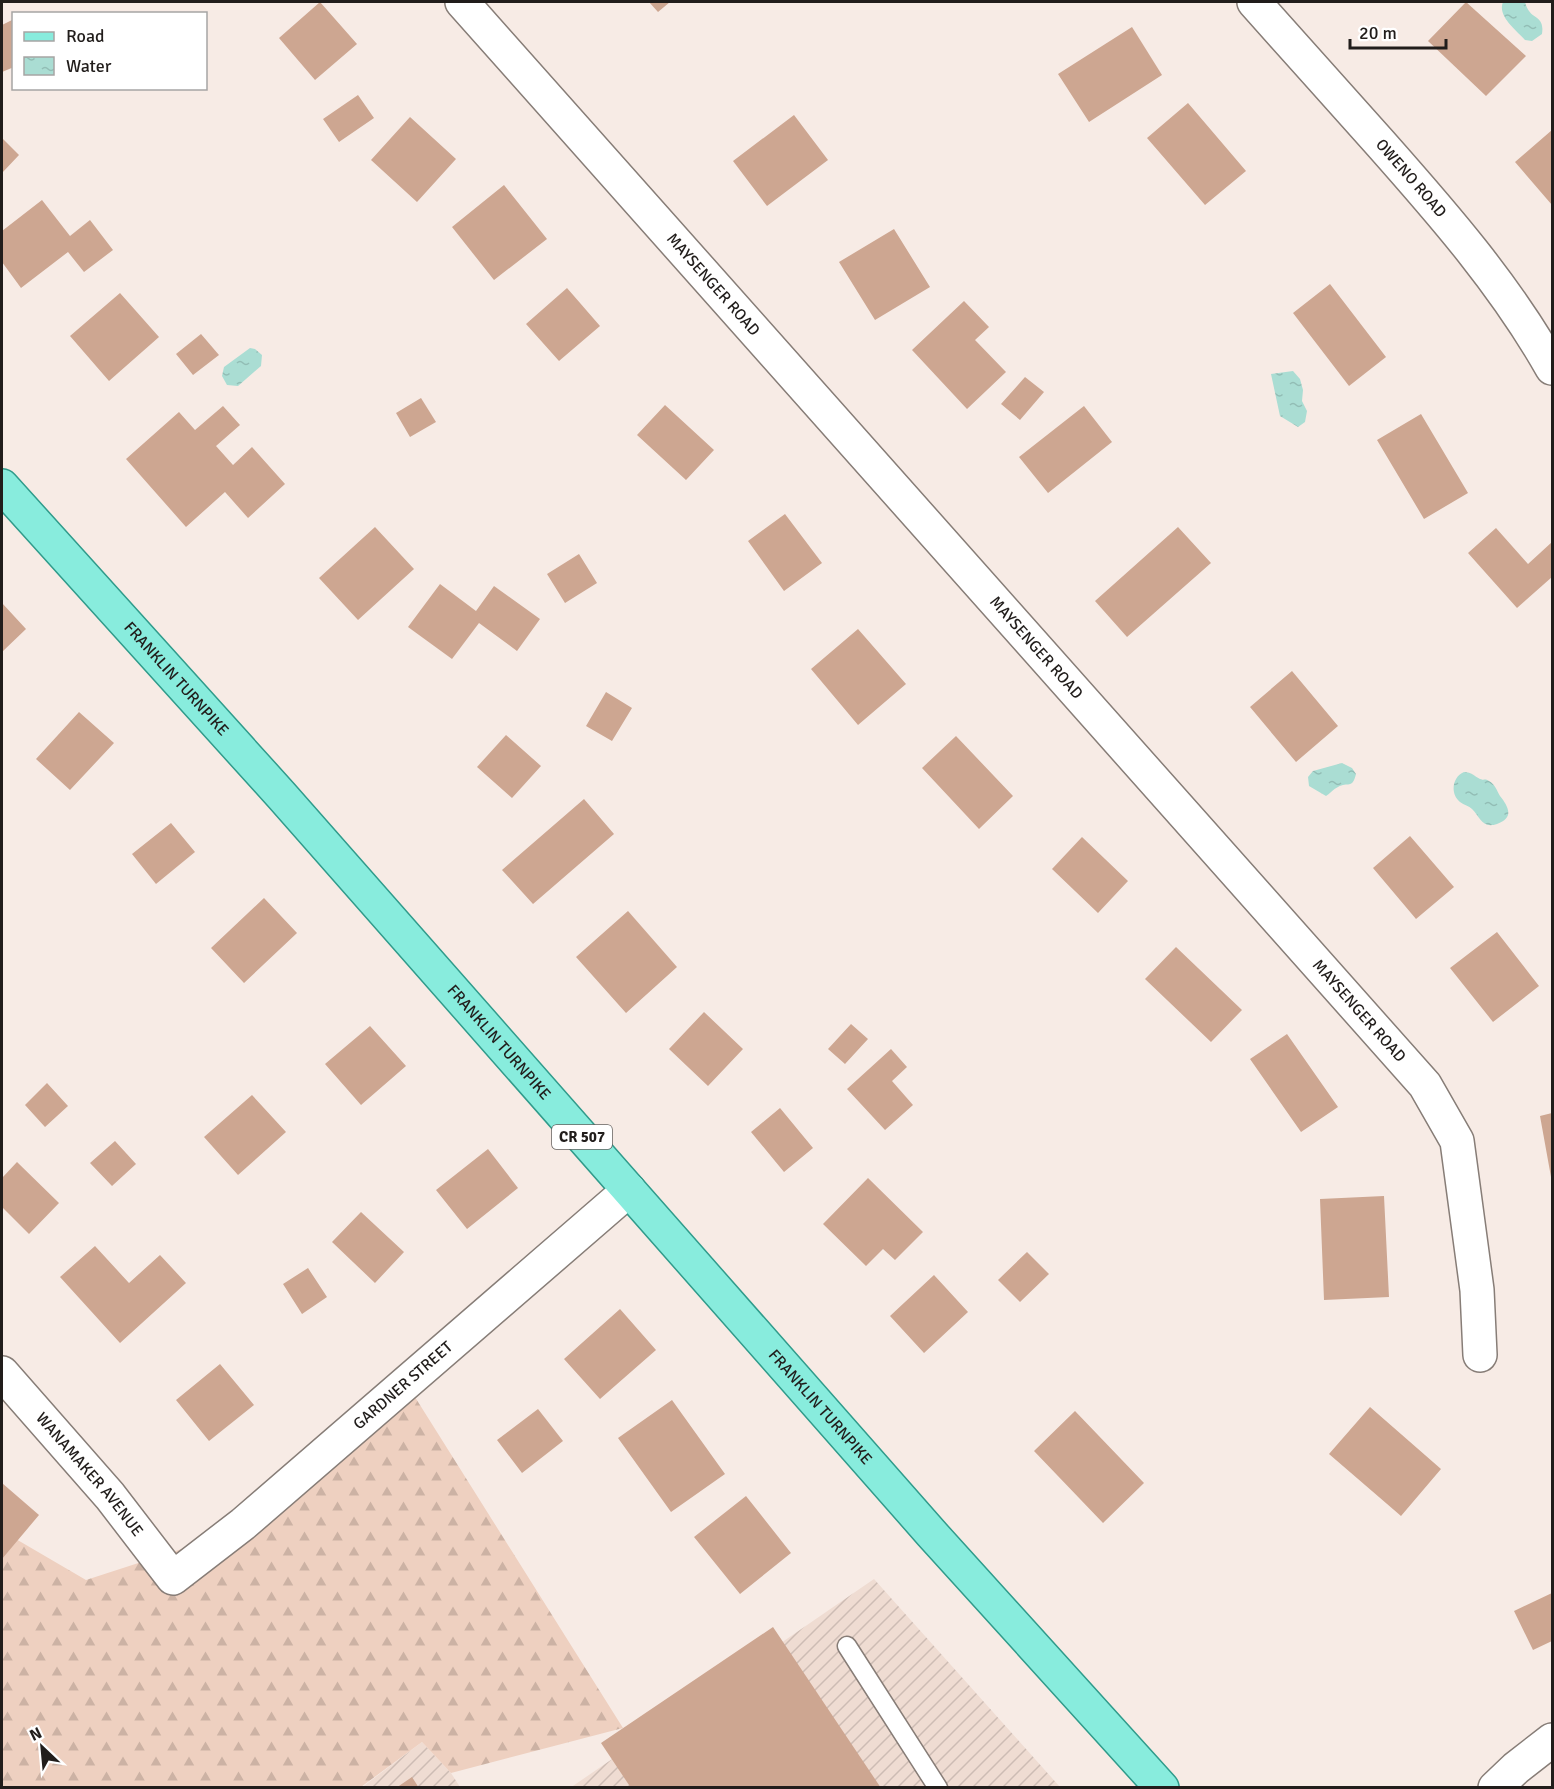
<svg xmlns="http://www.w3.org/2000/svg" width="1554" height="1789" viewBox="0 0 1554 1789" font-family="Signika,sans-serif">
<style>
.industrial{fill:url(#industrial-furrows)}
.forest{fill:url(#forest-firs)}
.water{fill:url(#water-ripples)}
.building{fill:#cda691}
.lines{fill:none;stroke-linecap:round;stroke-linejoin:round}
.lane-casing{stroke:#877d77;stroke-width:21}
.street-casing{stroke:#877d77;stroke-width:36}
.primary-casing{stroke:#309b8b;stroke-width:36}
.lane{stroke:#fff;stroke-width:18}
.street{stroke:#fff;stroke-width:33}
.primary{stroke:#88ecdd;stroke-width:33}
.labels{text-anchor:middle;dominant-baseline:central;stroke-width:4.5;stroke-linejoin:round;paint-order:stroke}
.shield{fill:#fff;stroke:#64615f;stroke-width:1.5}
.shield-label{font-size:15px;font-weight:bold;fill:#211d1b}
.street-label{font-size:16px;fill:#211d1b;stroke:#fff}
</style>
<defs>
<pattern id="industrial-furrows" width="10" height="10" patternUnits="userSpaceOnUse" patternTransform="scale(1.5)"><rect width="10" height="10" fill="#efdcd2"/><path d="M-1 1l2-2M0 10L10 0M9 11l2-2" fill="none" stroke="#cdbcb4"/></pattern>
<pattern id="forest-firs" width="22" height="20" patternUnits="userSpaceOnUse" patternTransform="scale(1.5)"><rect width="22" height="20" fill="#eed0c0"/><path d="M5 1l3.5 6h-7zM16 11l3.5 6h-7z" fill="#ccb2a4"/></pattern>
<pattern id="water-ripples" width="26" height="14" patternUnits="userSpaceOnUse" patternTransform="scale(1.5)"><rect width="26" height="14" fill="#aaddd3"/><path d="M2 4q2-2 4 0t4 0M15 11q2-2 4 0t4 0" fill="none" stroke="#92bdb5"/></pattern>
</defs>
<rect width="100%" height="100%" fill="#f7ebe5"/>
<path class="industrial" d="M874,1579l186,208 -490,1z
M422,1742l29,31 9,14 -99,1z"/>
<path class="forest" d="M403,1378l220,350 -172,45 -29,-31 -61,45h-359v-245l7,-7 77,45 111,-36z"/>
<path class="water" d="M1503,2h22c5,20 20,11 17,32l-10,7 -7,-1c-9,-10 -28,-24 -22,-38z
M250,348l5,1 7,6 -1,11 -23,20 -11,-1 -5,-9 2,-9z
M1293,371l7,8 3,11 -1,11 5,10 -2,11 -7,5 -18,-11 -9,-42z
M1342,763l10,5 4,6c-4,16 -8,7 -18,13 -5,2 -8,7 -12,9l-17,-10 -1,-9 5,-6z
M1464,772c8,0 10,4 16,7 5,2 4,-1 9,2 6,3 8,10 11,15 8,10 15,22 -3,28 -15,5 -17,-7 -25,-15 -3,-3 -8,-4 -12,-7 -10,-8 -8,-25 4,-30z"/>
<path class="building" d="M320,2l37,42 -42,36 -36,-42z
M649,2h21l-12,10z
M1466,2l60,54 -40,40 -58,-55z
M12,20l2,5v42l-12,5v-47z
M1132,27l30,48 -73,47 -31,-48z
M358,95l16,23 -35,24 -16,-23z
M1188,103l58,68 -41,34 -58,-67z
M794,115l34,45 -61,46 -34,-45z
M410,117l46,42 -39,43 -46,-42z
M1552,130v75l-37,-43z
M2,138l17,17 -17,18z
M504,185l43,54 -53,41 -42,-53z
M42,200l28,36 20,-16 23,30 -29,22 -16,-20 -47,36 -19,-26v-31z
M894,229l36,58 -55,33 -36,-58z
M1330,284l56,73 -37,29 -56,-73z
M567,288l33,38 -41,35 -33,-37z
M120,293l39,44 -50,44 -39,-45z
M964,301l25,26 -14,13 31,32 -39,37 -55,-59z
M201,334l18,21 -26,20 -17,-21z
M1025,377l19,15 -24,28 -19,-16z
M421,398l15,24 -26,15 -14,-24z
M665,405l49,45 -28,30 -49,-45z
M223,406l17,19 -24,21 17,19 19,-18 33,37 -37,34 -23,-26 -39,35 -60,-68 53,-47 16,18z
M1084,406l28,36 -64,51 -29,-36z
M1421,414l47,79 -44,26 -47,-79z
M785,514l37,49 -38,28 -36,-50z
M375,527l39,42 -56,51 -39,-42z
M1178,527l33,36 -84,74 -32,-36z
M1496,528l32,36 24,-22v35l-35,31 -49,-55z
M579,554l18,29 -32,20 -18,-29z
M440,584l36,27 18,-25 46,33 -23,32 -38,-28 -27,36 -44,-32z
M2,603l24,26 -24,23z
M858,629l48,55 -48,41 -47,-56z
M1292,671l46,55 -42,36 -46,-55z
M606,692l26,16 -20,33 -26,-15z
M79,712l35,31 -44,47 -34,-31z
M506,735l35,31 -29,32 -35,-31z
M956,736l57,60 -34,33 -57,-61z
M584,799l30,35 -81,70 -31,-34z
M171,823l24,29 -39,32 -24,-30z
M1410,836l44,51 -38,32 -43,-51z
M1082,837l46,44 -30,32 -46,-44z
M264,898l33,35 -53,50 -33,-35z
M628,911l49,56 -51,46 -50,-56z
M1497,932l42,54 -46,36 -43,-54z
M1176,947l66,63 -31,32 -66,-63z
M704,1012l39,37 -35,37 -39,-37z
M851,1024l17,15 -23,25 -17,-15z
M370,1026l36,40 -45,39 -36,-41z
M1287,1034l51,73 -37,25 -51,-73z
M891,1049l16,18 -15,14 21,24 -28,25 -38,-41z
M47,1083l21,23 -23,21 -20,-22z
M252,1095l34,37 -48,43 -34,-38z
M780,1108l33,40 -29,24 -33,-40z
M1552,1113v64h-1l-11,-61z
M115,1141l21,23 -24,22 -22,-23z
M488,1149l30,39 -51,41 -31,-39z
M17,1162l42,41 -30,31 -27,-27v-29z
M868,1178l55,54 -28,28 -12,-11 -17,17 -43,-42z
M1384,1196l5,101 -65,3 -4,-101z
M361,1212l43,40 -29,31 -43,-41z
M95,1246l34,37 31,-28 26,28 -66,60 -60,-66z
M1027,1252l22,22 -29,28 -22,-22z
M308,1268l19,29 -25,17 -19,-30z
M934,1275l34,37 -44,41 -34,-37z
M620,1309l36,41 -56,49 -36,-40z
M220,1364l34,41 -45,36 -33,-41z
M672,1400l53,74 -54,38 -53,-74z
M1370,1407l71,62 -40,47 -72,-62z
M538,1409l25,32 -41,32 -25,-33z
M1075,1411l69,72 -41,40 -69,-72z
M2,1483l37,32 -37,44z
M746,1496l45,57 -51,41 -46,-57z
M1552,1593v48l-19,9 -19,-39z
M773,1627l108,161h-250l-30,-45z
M412,1777l7,11h-23z"/>
<g class="lines">
<defs>
<path id="lane" d="M847,1646l91,142"/>
<g id="street">
<path id="s1" d="M462,2l963,1083 32,56 20,149 3,65"/>
<path id="s2" d="M1254,2c42,47 85,95 127,142 62,70 125,142 171,224"/>
<path id="s3" d="M2,1373l108,123 63,82 70,-54 386,-334"/>
<path d="M1495,1788l21,-20 36,-28"/>
</g>
<g id="primary">
<path id="s4" d="M2,486l280,310 649,737 231,255"/>
</g>
</defs>
<use href="#lane" class="lane-casing"/>
<use href="#street" class="street-casing"/>
<use href="#primary" class="primary-casing"/>
<use href="#lane" class="lane"/>
<use href="#street" class="street"/>
<use href="#primary" class="primary"/>
</g>
<g class="labels">
<rect class="shield" x="552" y="1125" width="60" height="24" rx="4.5"/>
<g class="shield-label">
<text x="582" y="1137">CR 507</text>
</g>
<g class="street-label">
<text stroke="none"><textPath href="#s2" startOffset="236">OWENO ROAD</textPath></text>
<text stroke="none"><textPath href="#s1" startOffset="378">MAYSENGER ROAD</textPath></text>
<text stroke="none"><textPath href="#s1" startOffset="864">MAYSENGER ROAD</textPath></text>
<text stroke="none"><textPath href="#s4" startOffset="260">FRANKLIN TURNPIKE</textPath></text>
<text stroke="none"><textPath href="#s1" startOffset="1350">MAYSENGER ROAD</textPath></text>
<text stroke="none"><textPath href="#s4" startOffset="746">FRANKLIN TURNPIKE</textPath></text>
<text stroke="none"><textPath href="#s3" startOffset="567">GARDNER STREET</textPath></text>
<text stroke="none"><textPath href="#s4" startOffset="1232">FRANKLIN TURNPIKE</textPath></text>
<text stroke="none"><textPath href="#s3" startOffset="134">WANAMAKER AVENUE</textPath></text>
</g>
</g>
<rect width="1554" height="1789" fill="none" stroke="#211d1b" stroke-width="6"/>
<rect x="12" y="12" width="195" height="78" fill="#ffffff" stroke="#a6a5a4" stroke-width="1.5"/>
<rect x="24" y="32" width="30" height="9" fill="#88ecdd" stroke="#a6a5a4" stroke-width="1.5"/>
<text x="66" y="42" font-size="18" fill="#211d1b">Road</text>
<rect x="24" y="57" width="30" height="18" fill="url(#water-ripples)" stroke="#a6a5a4" stroke-width="1.5"/>
<text x="66" y="72" font-size="18" fill="#211d1b">Water</text>
<g transform="translate(42 1747) rotate(334)" stroke="#ffffff" stroke-width="4.5" paint-order="stroke">
<path d="M0-4.5L10 22L0 15L-10 22Z" fill="#211d1b"/>
<text y="-9" font-size="16" font-weight="bold" text-anchor="middle" fill="#211d1b">N</text>
</g>
<path d="M1350 39v9h96v-9" fill="none" stroke="#211d1b" stroke-width="3"/>
<text x="1359" y="39" font-size="18" fill="#211d1b" stroke="#ffffff" stroke-width="4.5" paint-order="stroke">20 m</text>
</svg>
